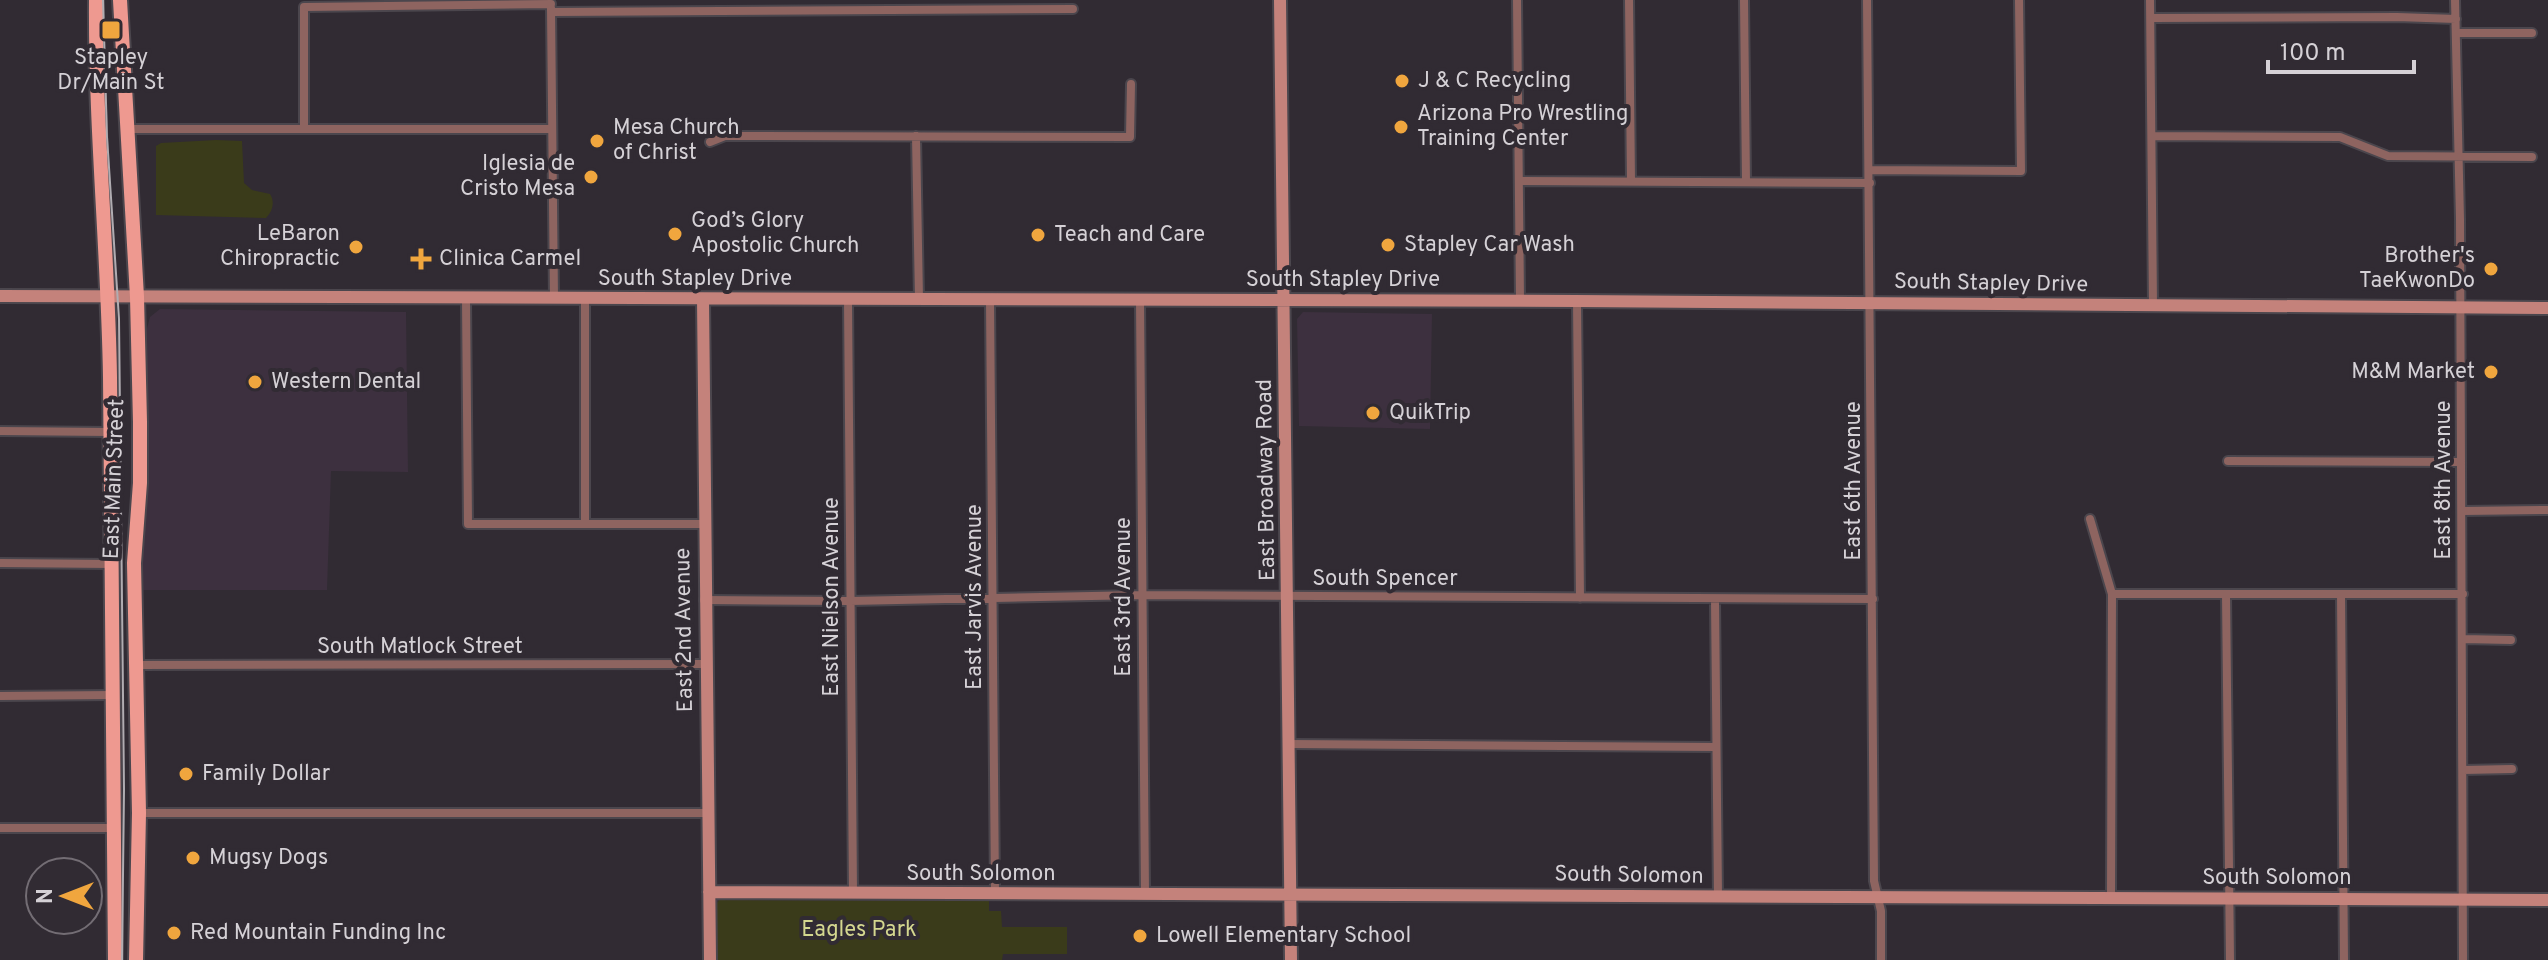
<svg xmlns="http://www.w3.org/2000/svg" width="2548" height="960" viewBox="0 0 2548 960" font-family="Overpass,sans-serif">
<style>
.commercial{fill:#3d303f}
.green{fill:#3a3b1a}
.lines{fill:none;stroke-linecap:round;stroke-linejoin:round}
.street-casing{stroke:#4b464d;stroke-width:12}
.secondary-casing{stroke:#4b464d;stroke-width:16}
.primary-casing{stroke:#4b464d;stroke-width:18}
.street{stroke:#8e6460;stroke-width:8}
.secondary{stroke:#c4827b;stroke-width:12}
.primary{stroke:#ee9990;stroke-width:14}
.tram{stroke:#b0acb1;stroke-width:2}
.poi-dot{fill:#f0a63e;stroke:#312b33;stroke-width:3}
.labels{text-anchor:middle;dominant-baseline:central;stroke-width:8;stroke-linejoin:round;paint-order:stroke}
.poi-label{font-size:22px;fill:#d5d1d6;stroke:#312b33;text-anchor:start}
.street-label{font-size:22px;fill:#d5d1d6;stroke:#312b33}
.park-label{font-size:22px;fill:#d4d78f;stroke:#312b33}
</style>
<rect width="100%" height="100%" fill="#312b33"/>
<path class="commercial" d="M160,309l246,3 2,160 -77,-1 -4,119h-185v-70l4,-18v-170l4,-15z
M1303,312l129,2 -2,115 -131,-3 -2,-107z"/>
<path class="green" d="M216,140l26,1 2,42 8,7 18,4c5,8 3,17 -4,24l-110,-3v-69l5,-3z
M719,900l270,1v10h12l1,16h65v27h-64l-1,6h-286l-1,-54z"/>
<g class="lines">
<defs>
<path id="street" d="M1517,0l3,300
M1629,0l2,181
M1744,0l2,182
M1867,0l7,881 7,30v49
M2150,0l3,306
M2455,0l5,219 3,741
M551,8l3,291
M551,12l522,-3
M2152,18l245,-1 59,2
M2456,33h76
M127,129h425
M304,129v-122l247,-3
M916,136l3,163
M2152,136l188,1 48,19 144,1
M710,142l15,-6 405,1 1,-53
M1869,170l152,1 -2,-171
M1520,181l350,2
M466,299l2,225h235
M585,299v225
M848,300l5,593
M990,300l5,594
M1140,300l5,594
M1577,301l3,297
M0,431l111,1
M2228,461l233,1
M2462,511l86,-1
M2090,519l22,75 -1,303
M0,563l112,1
M2112,594h351
M2226,594l4,366
M2341,594l3,366
M704,600l146,1 292,-6 731,4
M1715,600l3,297
M2463,639l48,1
M135,665l571,-1
M0,696l113,-1
M1289,744l427,3
M2463,770l49,-1
M139,813h569
M0,828h114"/>
<path id="secondary" d="M1280,0l11,960
M0,296l1577,5 971,7
M703,299l7,661
M709,892l1839,8"/>
<path id="primary" d="M96,0c-1,126 12,251 14,377l5,583
M120,0l17,297 3,125v61l-6,80 5,250 -3,147"/>
</defs>
<use href="#street" class="street-casing"/>
<use href="#secondary" class="secondary-casing"/>
<use href="#primary" class="primary-casing"/>
<use href="#street" class="street"/>
<use href="#secondary" class="secondary"/>
<use href="#primary" class="primary"/>
<path class="tram" d="M103,0l4,137 12,182 5,471 -2,170"/>
</g>
<g class="poi-dot">
<rect x="101" y="20" width="20" height="20" rx="4"/>
<circle cx="1402" cy="81" r="8"/>
<circle cx="1401" cy="127" r="8"/>
<circle cx="597" cy="141" r="8"/>
<circle cx="591" cy="177" r="8"/>
<circle cx="675" cy="234" r="8"/>
<circle cx="1038" cy="235" r="8"/>
<circle cx="1388" cy="245" r="8"/>
<circle cx="356" cy="247" r="8"/>
<path d="M417 247h8v8h8v8h-8v8h-8v-8h-8v-8h8z"/>
<circle cx="2491" cy="269" r="8"/>
<circle cx="2491" cy="372" r="8"/>
<circle cx="255" cy="382" r="8"/>
<circle cx="1373" cy="413" r="8"/>
<circle cx="186" cy="774" r="8"/>
<circle cx="193" cy="858" r="8"/>
<circle cx="174" cy="933" r="8"/>
<circle cx="1140" cy="936" r="8"/>
</g>
<g class="labels">
<g class="poi-label">
<text x="111" y="58" text-anchor="middle">Stapley<tspan x="111" dy="25">Dr/Main St</tspan></text>
<text x="1418" y="81">J &amp; C Recycling</text>
<text x="1417" y="114">Arizona Pro Wrestling<tspan x="1417" dy="25">Training Center</tspan></text>
<text x="613" y="128">Mesa Church<tspan x="613" dy="25">of Christ</tspan></text>
<text x="575" y="164" text-anchor="end">Iglesia de<tspan x="575" dy="25">Cristo Mesa</tspan></text>
<text x="691" y="221">God’s Glory<tspan x="691" dy="25">Apostolic Church</tspan></text>
<text x="340" y="234" text-anchor="end">LeBaron<tspan x="340" dy="25">Chiropractic</tspan></text>
<text x="1054" y="235">Teach and Care</text>
<text x="1404" y="245">Stapley Car Wash</text>
<text x="2475" y="256" text-anchor="end">Brother's<tspan x="2475" dy="25">TaeKwonDo</tspan></text>
<text x="439" y="259">Clinica Carmel</text>
<text x="2475" y="372" text-anchor="end">M&amp;M Market</text>
<text x="271" y="382">Western Dental</text>
<text x="1389" y="413">QuikTrip</text>
<text x="202" y="774">Family Dollar</text>
<text x="209" y="858">Mugsy Dogs</text>
<text x="190" y="933">Red Mountain Funding Inc</text>
<text x="1156" y="936">Lowell Elementary School</text>
</g>
<g class="street-label">
<text x="695" y="279">South Stapley Drive</text>
<text x="1343" y="280">South Stapley Drive</text>
<text transform="translate(1991 284) rotate(1)">South Stapley Drive</text>
<text transform="translate(115 479) rotate(-88)">East Main Street</text>
<text transform="translate(1267 480) rotate(-91)">East Broadway Road</text>
<text transform="translate(2444 480) rotate(-90)">East 8th Avenue</text>
<text transform="translate(1854 481) rotate(-90)">East 6th Avenue</text>
<text x="1385" y="579">South Spencer</text>
<text transform="translate(832 597) rotate(-90)">East Nielson Avenue</text>
<text transform="translate(975 597) rotate(-90)">East Jarvis Avenue</text>
<text transform="translate(1124 597) rotate(-90)">East 3rd Avenue</text>
<text transform="translate(685 630) rotate(-91)">East 2nd Avenue</text>
<text x="420" y="647">South Matlock Street</text>
<text x="981" y="874">South Solomon</text>
<text transform="translate(1629 876) rotate(1)">South Solomon</text>
<text x="2277" y="878">South Solomon</text>
</g>
<g class="park-label">
<text x="859" y="930">Eagles Park</text>
</g>
</g>
<g transform="translate(64 896) rotate(270)"><circle r="38" fill="#312b33" stroke="#736d74" stroke-width="2"/>
<path d="M0-6L14 30L0 20L-14 30Z" fill="#f0a63e"/>
<text y="-12" font-size="22" font-weight="bold" text-anchor="middle" fill="#d5d1d6">N</text>
</g>
<path d="M2268 60v12h146v-12" fill="none" stroke="#d5d1d6" stroke-width="4"/>
<text x="2280" y="60" font-size="24" fill="#d5d1d6" stroke="#312b33" stroke-width="6" paint-order="stroke">100 m</text>
</svg>
